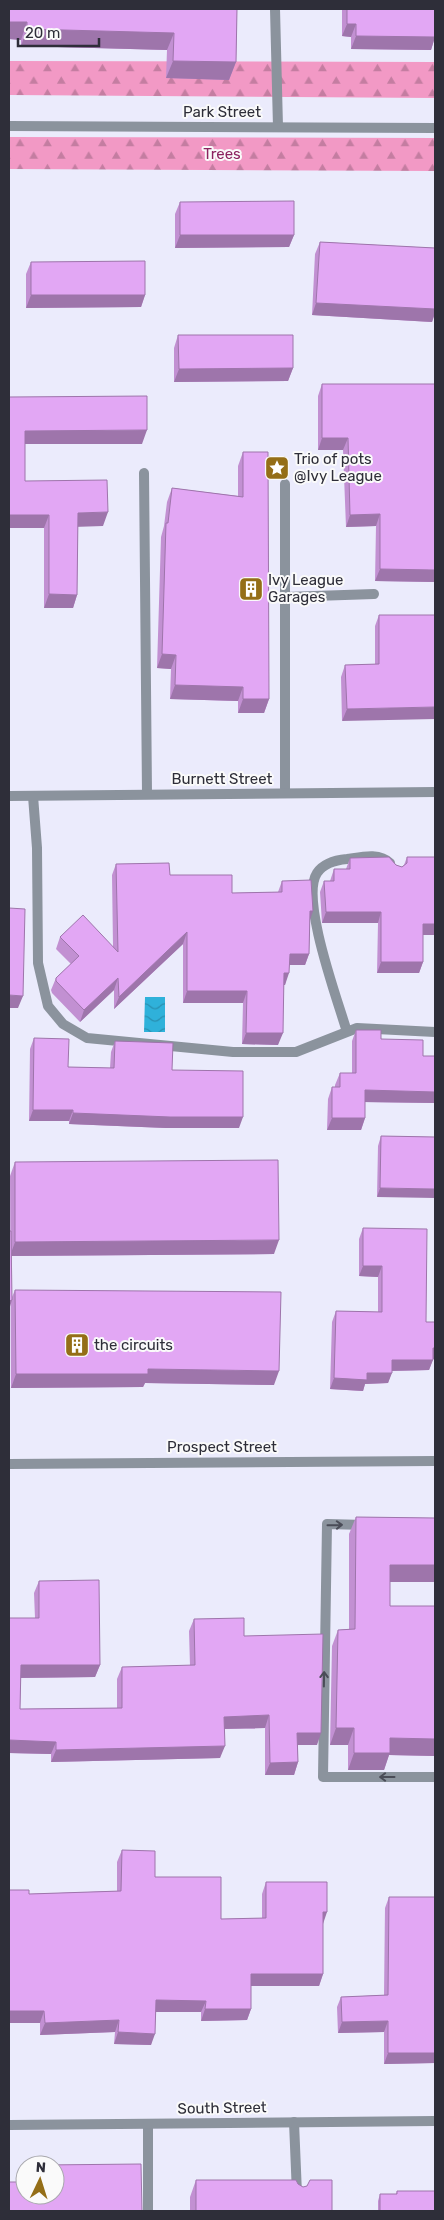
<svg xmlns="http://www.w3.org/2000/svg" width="444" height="2220" viewBox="0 0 444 2220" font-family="Rubik,sans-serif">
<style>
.forest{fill:url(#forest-firs)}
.water{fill:url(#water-waves)}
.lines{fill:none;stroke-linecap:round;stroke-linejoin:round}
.lane{stroke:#8b939d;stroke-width:10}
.street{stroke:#8b939d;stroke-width:10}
.wall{fill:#c290d2}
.shaded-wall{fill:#9e75ab}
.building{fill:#e2a7f4;stroke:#9e75ab}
.oneway{stroke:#4a4c57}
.labels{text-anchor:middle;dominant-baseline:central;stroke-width:4;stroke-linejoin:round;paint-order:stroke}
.street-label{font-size:15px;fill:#2e2e39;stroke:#fafafa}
.park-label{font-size:15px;fill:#8c2360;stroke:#fafafa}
.poi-label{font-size:15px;fill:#2e2e39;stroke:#fafafa;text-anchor:start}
</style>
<defs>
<pattern id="forest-firs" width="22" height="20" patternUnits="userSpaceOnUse" patternTransform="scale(1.25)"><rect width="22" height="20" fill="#f299c5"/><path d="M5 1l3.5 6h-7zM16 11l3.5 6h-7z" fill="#c47da1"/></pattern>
<pattern id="water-waves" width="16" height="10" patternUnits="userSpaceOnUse" patternTransform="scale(1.25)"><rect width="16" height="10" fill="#2fb1da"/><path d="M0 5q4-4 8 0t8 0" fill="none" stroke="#2890b2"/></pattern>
</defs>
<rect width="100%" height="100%" fill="#ebebfc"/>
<path class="forest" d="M9,61l426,1v36l-426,-3z
M9,137l426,1v33l-426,-2z"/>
<path class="water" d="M145,997h20v35h-21z"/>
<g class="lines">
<path class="lane" d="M275,9l3,118
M144,473l3,321
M285,484v309
M285,597l89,-3
M33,796l4,52 1,115 10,43 15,18 24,14 146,14h63l61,-24 78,4
M347,1032c-9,-31 -47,-133 -30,-159 6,-9 19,-13 30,-14 14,-2 32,-7 43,4
M365,1525l-38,-1 -4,253h112
M294,2122l3,72
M148,2124v87"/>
<path class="street" d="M9,126l426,2
M9,796l426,-4
M9,1464l426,-3
M9,2125l426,-4"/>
</g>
<path class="wall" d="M9,9h228l-1,53 -7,18 -63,-2 1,-28 -146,-4v-6l-12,-1z
M342,9h93v28l-4,13 -80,-1v-12l-9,-1z
M180,202l114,33 -5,12 -114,1v-34z
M320,242l115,6v65l-3,9 -120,-7 3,-61z
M31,262l114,33 -4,12 -115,1v-34z
M178,335l115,33 -5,13 -114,1v-34z
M322,384l113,198 -60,-1 1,-55 -30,1 -3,-77h-25v-54z
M9,397l133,47h-117v37l78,45h-25l-1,69 -4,13h-29v-80h-35z
M243,452l26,247 -5,14h-26v-12l-68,-2 1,-30 -14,-1 4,-131 3,-11 3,-24 5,-14 66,8v-30z
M379,615h56l-93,106 -1,-44 4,-12 30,-1v-38z
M407,857l16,78v27l-4,11h-42l1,-50h-56l-2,-31 4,-11h6l4,-12h12l4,-11 46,7 6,2 2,-2z
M116,864l54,11 62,18 46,-1 4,-11 28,39 -1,34 -4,11h-16l-4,20h-1l-6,60 -36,-1 1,-41h-60v-59l-69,65v-19l-34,32 -28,-29 -1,-3 5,-12 15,-14 -15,-15 4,-12 53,10 -1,-72z
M356,1030l67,26h12v47l-70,-1v16l-4,12h-34l1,-31 4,-12h3v-2l5,-12h12v-32z
M34,1038l34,29 42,1 1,-16 4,-11 57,29 67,58h-73l-97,-4v-3h-40l1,-72z
M381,1136l54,1 -58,60 1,-51z
M15,1162l259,92 -262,2v41l3,-7 259,95 -129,-2 -2,4 -132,1 -1,-212z
M363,1228l63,94h9v37h-2l-4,11 -37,1 -4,12 -23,1 -2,7 -33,-2 2,-67 4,-11 42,1v-35l-19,-1v-37z
M356,1517l79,1v64h-45v24h45v150l-46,-1 -5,15h-36v-25h-18l2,-99 6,-16 11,-1v-95z
M39,1581l61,84 -5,12 -74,1 -1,31 97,-1v-29l5,-12 68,-1 -1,-35 5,-12 50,17 73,109h-19v17l-4,13h-29v-47l-41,1 -4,29 -169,4v-8l-42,-1v-135h26l-1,-25z
M122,1850l33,27 66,42 41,-1v-24l4,-12 57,41v51l-4,12h-68v23l-4,11 -46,1v-9h-45l-5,33 -37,-1 1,-12 -75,3v-12h-31v-133l20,4 88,-3v-29z
M389,1897h46v166l-51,1v-32l-46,1 -1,-26 4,-10 43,-2 1,-87z
M196,2180l102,4 34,27h-142v-14z
M397,2191l38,20h-57v-10l2,-7h16z"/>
<path class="shaded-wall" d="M9,22h18l-6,18 -12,-1z
M347,24h9l-5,13 -9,-1z
M27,29l147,4 -7,17 -146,-4z
M356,36l79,1 -4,13 -80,-1z
M173,61l63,1 -7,18 -63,-2z
M180,235h114l-5,12 -114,1z
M31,295h114l-4,12 -115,1z
M316,303l119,6v4l-3,9 -120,-7z
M293,368l-5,13 -114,1 5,-13z
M147,430l-5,14h-122l5,-13z
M322,438h26l-5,12h-25z
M108,512l-5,14 -30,1 5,-14z
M380,514l-4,12 -30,1 4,-12z
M9,515h40l-5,13h-35z
M380,569l55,1v12l-60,-1z
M49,594l28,1 -4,13h-29z
M162,654l14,1 -5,14 -14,-1z
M175,685l68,2 -5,14 -68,-2z
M243,699h26l-5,14h-26z
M435,707v12l-93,2 5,-12z
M310,911h3l-4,12z
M326,912h55l-3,11h-56z
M423,924h12v11h-16z
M187,932l-4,12 -69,65 5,-12z
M290,954h19l-4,11h-19z
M381,962h42l-4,11h-42z
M284,973h5l-4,12h-5z
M118,978l-4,12 -34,32 4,-12z
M187,991h60l-4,12h-60z
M9,995l14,1 -5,12h-9z
M246,1033h37l-5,12 -36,-1z
M365,1090l70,2v11l-74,-1z
M33,1110h40l-4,11h-40z
M73,1113l170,4 -4,11h-73l-97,-4z
M332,1118h33l-4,12h-34z
M380,1188l55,1v9l-58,-1z
M279,1240l-5,14 -264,2 5,-14z
M363,1266h19l-4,11 -19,-1z
M12,1300l-3,10v-9z
M433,1348h2v11h-6z
M392,1360h41l-4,10 -41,1z
M148,1369l131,2 -5,14 -129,-2 -2,4 -132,1 5,-14z
M367,1373h25l-4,10 -23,1 -2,7 -33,-2 4,-11z
M390,1565h45v17h-51z
M21,1665h79l-5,12 -79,1z
M269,1715l-4,13 -45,1 4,-12z
M336,1728h18l-6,17h-18z
M297,1733h24l-4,12h-24z
M390,1738l45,1v17l-46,-1 -5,15h-36l6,-17z
M9,1740l47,2 -5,12 -42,-1z
M225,1746l-5,12 -169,4 5,-12z
M298,1762l-4,13h-29l5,-12z
M323,1912h4l-4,12z
M251,1974h72l-4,12h-72z
M156,2000l50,1 -5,11h-49z
M205,2009h46l-4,11 -46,1z
M9,2011h35l-4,12h-31z
M119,2020l-4,12 -75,3 5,-12z
M388,2021l-4,11 -46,1 4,-11z
M118,2032l37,2 -4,11 -37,-1z
M388,2053h47v10l-51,1z"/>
<path class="building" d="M9,9h228l-1,53 -63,-1 1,-28 -147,-4v-7h-18z
M347,9h88v28l-79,-1v-12h-9z
M294,201v34h-114v-33z
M320,242l115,6v61l-119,-6z
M145,261v34h-114v-33z
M178,335h115v33l-114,1z
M322,384h113v186l-55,-1v-55l-30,1 -2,-77h-26z
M147,396v34l-122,1v50l82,-1 1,32 -30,1 -1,82 -28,-1v-79h-40v-118z
M243,452h25l1,247h-26v-12l-68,-2 1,-30 -14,-1 4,-131h2l4,-35 71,9z
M379,615h56v92l-88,2 -2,-44 34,-1z
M389,857l7,8 6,2 5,-4v-6h28v67h-12v38h-42v-50h-55l-2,-31h10v-12h16v-11z
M169,863l1,12h62v18l50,-1v-11l29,-1 2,31h-3l-1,43h-19l-1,19h-5l-1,60h-37l1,-42h-60v-59l-68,65 -1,-19 -34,32 -28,-29v-3l23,-22 -19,-19 23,-22 35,37 -2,-88z
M9,908l16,1 -2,87 -14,-1z
M356,1030h25v9l42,1v16h12v36l-70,-2v28h-33v-31h8v-14h16z
M34,1038l35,1 -1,28 46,1 1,-27 58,2 -1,27 71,1v46h-73l-97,-4v-3h-40z
M381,1136l54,1v52l-55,-1z
M278,1160l1,80 -264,2v-80z
M363,1228l64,1 -1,93h9v26h-2v12h-41v13h-25v7l-33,-2 2,-67 46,1v-46h-19z
M9,1231h2l1,69 -3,1z
M15,1290l266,2 -2,79 -131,-2v5h-132z
M356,1517l79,1v47h-45v41h45v133l-45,-1v15h-36v-25h-18l2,-98 17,-1z
M99,1580l1,85h-79l-1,44 102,-1v-41l73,-2 -1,-46 50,-1v18l79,-2 -2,99h-24l1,29 -28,1 -1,-48 -45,2 1,29 -169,4v-8l-47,-2v-122h30v-37z
M122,1850l33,1v26h66v42l45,-1v-36h61v30h-4v62h-72v35h-46l1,-8 -50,-1 -1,34 -37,-2 1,-12 -74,3 -1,-12h-35v-121h20v4l92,-3z
M389,1897h46v156h-47v-32l-46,1 -1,-25 47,-2z
M141,2164l1,47h-133v-29h16v13h30v-30h-12z
M196,2180h100l2,4 5,3 4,-1 3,-6h22v31h-136z
M397,2191h38v20h-55v-17h17z"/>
<defs><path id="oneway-shaft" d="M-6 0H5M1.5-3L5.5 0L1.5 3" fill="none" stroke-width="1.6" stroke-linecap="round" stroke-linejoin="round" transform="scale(1.25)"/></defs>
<g class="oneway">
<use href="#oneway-shaft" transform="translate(335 1525) rotate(-1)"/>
<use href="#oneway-shaft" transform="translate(324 1679) rotate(-89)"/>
<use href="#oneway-shaft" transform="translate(387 1777) rotate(180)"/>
</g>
<defs>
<symbol id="sight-square" viewBox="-11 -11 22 22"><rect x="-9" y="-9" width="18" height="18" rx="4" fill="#946e17" stroke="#fafafa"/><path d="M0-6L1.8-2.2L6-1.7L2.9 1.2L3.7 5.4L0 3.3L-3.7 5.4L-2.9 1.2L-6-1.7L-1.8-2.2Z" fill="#fff"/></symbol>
<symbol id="building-square" viewBox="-11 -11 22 22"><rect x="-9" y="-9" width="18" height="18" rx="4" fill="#946e17" stroke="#fafafa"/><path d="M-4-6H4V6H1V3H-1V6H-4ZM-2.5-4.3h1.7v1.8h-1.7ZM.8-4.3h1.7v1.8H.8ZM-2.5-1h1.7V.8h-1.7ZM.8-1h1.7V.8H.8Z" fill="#fff"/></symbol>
</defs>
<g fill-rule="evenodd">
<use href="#sight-square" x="263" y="454" width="28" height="28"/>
<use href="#building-square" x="237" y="575" width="28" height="28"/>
<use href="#building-square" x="63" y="1331" width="28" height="28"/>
</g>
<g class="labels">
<g class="street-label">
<text x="222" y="112">Park Street</text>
<text x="222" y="779">Burnett Street</text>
<text x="222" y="1447">Prospect Street</text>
<text transform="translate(222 2108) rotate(-1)">South Street</text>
</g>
<g class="park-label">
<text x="222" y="154">Trees</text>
</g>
<g class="poi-label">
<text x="294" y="459">Trio of pots<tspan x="294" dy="17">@Ivy League</tspan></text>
<text x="268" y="580">Ivy League<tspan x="268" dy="17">Garages</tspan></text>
<text x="94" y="1345">the circuits</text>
</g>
</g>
<rect width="444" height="2220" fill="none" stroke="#2e2e39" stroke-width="20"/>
<g transform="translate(40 2180) rotate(4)"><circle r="24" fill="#fafafa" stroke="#a8a8ad"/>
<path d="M0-4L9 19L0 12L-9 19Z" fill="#946e17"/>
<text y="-8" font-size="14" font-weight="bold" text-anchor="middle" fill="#2e2e39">N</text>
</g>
<path d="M18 38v8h81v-8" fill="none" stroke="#2e2e39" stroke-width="2.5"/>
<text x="25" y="38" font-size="15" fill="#2e2e39" stroke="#fafafa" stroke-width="4" paint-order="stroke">20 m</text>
</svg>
